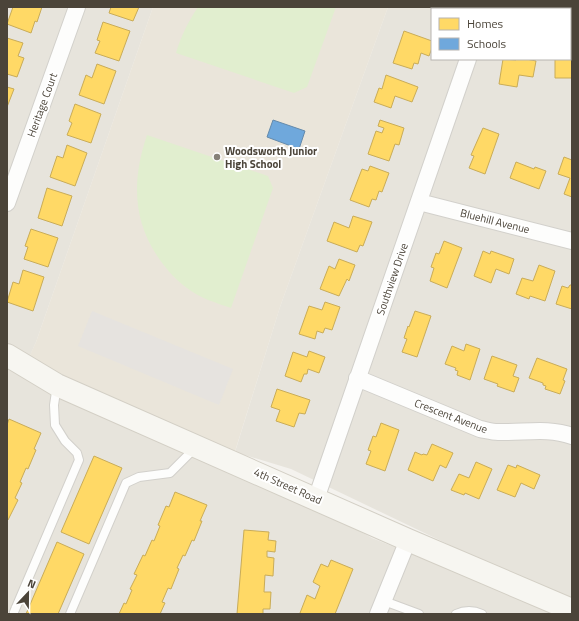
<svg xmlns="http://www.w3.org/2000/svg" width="579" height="621" viewBox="0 0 579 621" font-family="'Titillium Web',sans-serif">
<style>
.residential{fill:#e7e4dc;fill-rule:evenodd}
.education{fill:#eae5da}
.green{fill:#e1eecf}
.parking{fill:#e6e3df}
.homes{fill:#ffd966;stroke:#c9ac58}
.schools{fill:#6fa8dc;stroke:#648aab}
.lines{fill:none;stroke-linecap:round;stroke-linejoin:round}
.lane-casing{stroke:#d2d0cb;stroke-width:10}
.street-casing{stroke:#d2d0cb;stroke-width:18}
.secondary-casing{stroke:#d3cfc5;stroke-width:24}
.lane{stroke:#fdfdfc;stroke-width:8}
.street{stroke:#fdfdfc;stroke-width:16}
.secondary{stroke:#f7f6f1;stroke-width:22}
.poi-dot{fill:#868178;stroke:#fff;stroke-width:1.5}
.labels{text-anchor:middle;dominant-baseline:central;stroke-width:4;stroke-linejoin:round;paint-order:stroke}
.street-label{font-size:11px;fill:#4b4439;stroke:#fff}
.poi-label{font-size:11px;font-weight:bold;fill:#4b4439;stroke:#fff;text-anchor:start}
</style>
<rect width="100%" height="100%" fill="#f4f2ee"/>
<path class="residential" d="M7,7h146l-117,335 -7,16 -22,-15z
M388,7h184v593l-114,-51 -167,-80 -56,-17 45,-145zM432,9h138v50h-138z
M7,361l319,151 46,26 64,26 50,14 84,36h-563z"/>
<path class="education" d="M153,7h235l-108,300 -48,154 -207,-95 11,-24z"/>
<path class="green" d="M198,7h138l-29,80 -13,6 -118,-40c5,-17 12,-31 22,-46z
M147,135l121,41 5,12 -42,120c-15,-5 -31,-10 -44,-20 -10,-7 -20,-18 -27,-28 -28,-39 -28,-81 -13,-125z"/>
<path class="parking" d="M92,311l141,58 -14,36 -141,-59z"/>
<path class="homes" d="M13,7h29l-5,15 -2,-1 -4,12 -24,-9z
M111,7h28l-6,14 -24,-8z
M103,22l27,9 -11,30 -24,-8 5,-12 -3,-1z
M404,31l28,10v7l-3,8 -8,-3 -3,11 -4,-1 -2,6 -19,-6z
M7,38l16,5 -5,13 6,2 -7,19 -10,-3z
M570,57h2v21h-17v-19h15z
M503,59l13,1v-1h10l10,2 -3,16 -14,-2 -2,12 -18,-3z
M97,64l19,7 -12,33 -25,-9 7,-20 6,3z
M386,75l32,12 -6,15 -17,-6 -4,12 -17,-6 5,-14 3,1z
M7,87l7,2 -7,18z
M75,104l26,10 -10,29 -24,-8 5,-12 -3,-2z
M380,120l24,8 -5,17 -4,-1 -6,17 -21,-7 8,-23 6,2 2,-5 -6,-2z
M483,128l16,6 -14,40 -16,-6 5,-12 -3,-1z
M67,145l20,8 -12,33 -25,-9 7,-21 6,2z
M564,157l8,3v37l-8,-3 6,-16 -12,-4z
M516,162l18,7 1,-2 11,4 -7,18 -29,-11z
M370,166l19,7 -7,19 -3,-1 -3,9 -4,-1 -3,8 -19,-7 12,-31 6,2z
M47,188l25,8 -10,30 -24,-8z
M353,216l19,6 -9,24 -3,-1 -3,7 -30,-11 7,-19 15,6z
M31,229l27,9 -10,29 -24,-8 4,-12 -3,-1z
M444,241l18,7 -15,40 -17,-7 4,-13 -3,-1 5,-14 3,1z
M483,251l7,3 1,-3 23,8 -5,15 -13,-5 -5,14 -17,-7z
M339,259l16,6 -6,16 -2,-2 -8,17 -19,-7 9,-23 6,3z
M539,265l16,6 -10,30 -15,-5 -1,3 -13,-5 6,-16 11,3z
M23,270l21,7 -11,34 -26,-9 6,-20 6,2z
M570,285h2v24l-16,-5 6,-18 6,2z
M325,302l15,5 -8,23 -7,-2 -2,5 -6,-2 -2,8 -16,-5 10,-28 13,4z
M415,311l16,5 -14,41 -15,-5 5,-13 -3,-1 4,-12 1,1z
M466,344l14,5 -10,31 -13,-5 1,-4 -3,-1 1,-2 -11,-4 7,-18 12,5z
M309,351l16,6 -6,16 -11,-4 -1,5h-3l-3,8 -16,-6 8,-24 14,5z
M492,356l25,9 -4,11 6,2 -5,14 -17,-6 1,-2 -14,-5z
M537,358l30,11 -4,11 2,1 -5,13 -15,-5 1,-3 -3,-1v-2l-14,-5z
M277,389l33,11 -5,14 -6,-1 -5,14 -18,-6 4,-11 -9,-3z
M9,419l32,14 -7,16 2,1 -8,19 -2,-1 -6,14 2,1 -7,15 3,2 -10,20h-1v-95z
M381,423l18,7 -14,41 -19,-7 5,-13 -3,-1 5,-14 3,1z
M432,444l21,9 -7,15 -6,-3 -7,16 -25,-11 7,-18 7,3 1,-1 4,1z
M94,456l28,12 -33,76 -28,-12z
M476,462l16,7 -13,30 -14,-6 -1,2 -13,-5 8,-16 10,4z
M508,465l8,3 1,-3 23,10 -6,14 -13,-6 -6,14 -18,-7z
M175,492l32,13 -7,16h2l-8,20 -2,-1 -7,16 -2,-1 -6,13 2,1 -8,20 -3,-1 -6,14 3,1 -5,11h-41l5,-11 2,1 6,-14 -2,-1 7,-14 -3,-1 9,-19 2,1 7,-16 2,1 6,-15 -2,-1 8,-19 3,1z
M244,530l25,2 -1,8 8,1 -1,11 -8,-1v6l7,1 -1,18 -8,-1 -1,17h7l-1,17h-7v5h-26z
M57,542l27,12 -26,60h-32z
M331,560l22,9 -18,45h-32l-3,-1 7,-18 8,4 5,-13 -7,-4 8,-18 7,3z"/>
<path class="schools" d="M273,120l32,11 -6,18 -32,-12z"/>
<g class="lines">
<defs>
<path id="lane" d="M384,601l35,13
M14,612l65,-152 -2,-7 -12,-12 -10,-16 -1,-20 3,-20
M70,614l56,-131 13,-6 31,-4 25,-25
M456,614c9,-4 17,-4 26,0"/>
<path id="street" d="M440,7l5,2
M570,23h2
M419,202l153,39
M7,203l70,-196
M357,378l123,51c6,1 12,3 18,3 25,1 50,-5 74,4
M316,499l152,-440
M378,614l30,-74"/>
<path id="secondary" d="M7,355l50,30 351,155 164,70"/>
</defs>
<use href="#lane" class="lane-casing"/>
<use href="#street" class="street-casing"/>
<use href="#secondary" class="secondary-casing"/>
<use href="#lane" class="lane"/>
<use href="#street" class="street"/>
<use href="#secondary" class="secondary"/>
</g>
<circle class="poi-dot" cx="217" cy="157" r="4"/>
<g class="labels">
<g class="street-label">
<text transform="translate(42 105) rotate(-70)">Heritage Court</text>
<text transform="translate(495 221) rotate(14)">Bluehill Avenue</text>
<text transform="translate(392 279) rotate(-71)">Southview Drive</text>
<text transform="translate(451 416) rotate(21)">Crescent Avenue</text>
<text transform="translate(288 486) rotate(24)">4th Street Road</text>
</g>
<g class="poi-label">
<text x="225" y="151">Woodsworth Junior<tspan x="225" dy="13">High School</tspan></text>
</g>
</g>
<rect width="579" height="621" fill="none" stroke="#4b4439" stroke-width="16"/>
<rect x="431" y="8" width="140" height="52" fill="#ffffff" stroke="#b7b4b0"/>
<rect x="439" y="18" width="20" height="12" fill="#ffd966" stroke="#b7b4b0"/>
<text x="467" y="28" font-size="12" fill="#4b4439">Homes</text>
<rect x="439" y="38" width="20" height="12" fill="#6fa8dc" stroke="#b7b4b0"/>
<text x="467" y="48" font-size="12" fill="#4b4439">Schools</text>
<g transform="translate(28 593) rotate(22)" stroke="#ffffff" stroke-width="3" paint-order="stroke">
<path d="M0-3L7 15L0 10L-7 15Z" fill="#4b4439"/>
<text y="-6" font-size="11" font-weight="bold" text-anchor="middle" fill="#4b4439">N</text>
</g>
</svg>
